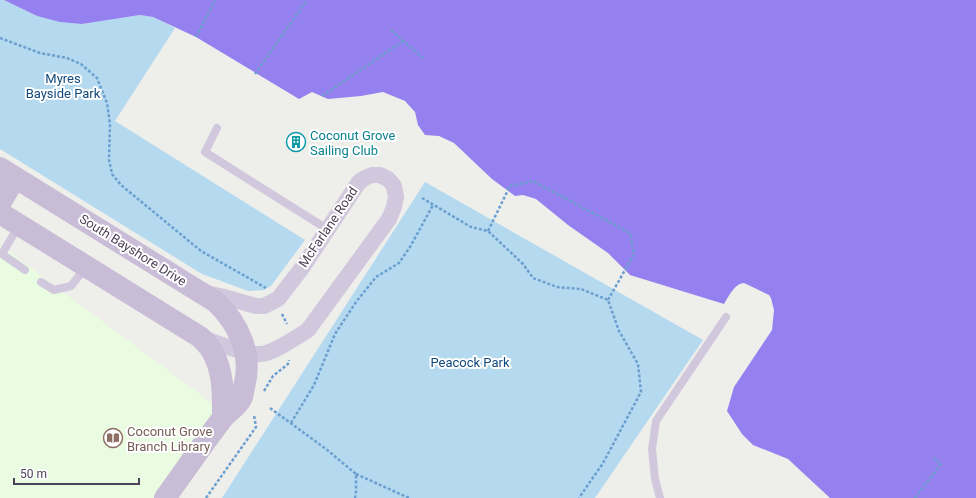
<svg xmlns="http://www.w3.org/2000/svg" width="976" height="498" viewBox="0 0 976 498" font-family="Roboto,sans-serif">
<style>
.commercial{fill:#e9fce1}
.green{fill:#b5daf0}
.water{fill:#9580ef}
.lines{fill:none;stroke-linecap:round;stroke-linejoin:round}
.path{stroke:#6c9fcf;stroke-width:2.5;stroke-dasharray:3 2;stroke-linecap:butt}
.service{stroke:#d1c8dd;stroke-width:8}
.minor{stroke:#d1c8dd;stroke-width:16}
.secondary{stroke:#c9bcd6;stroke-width:22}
.labels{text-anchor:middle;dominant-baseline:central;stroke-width:4;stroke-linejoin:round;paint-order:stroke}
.park-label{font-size:13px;fill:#12497c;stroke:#fff}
.culture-label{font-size:13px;fill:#0d838f;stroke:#fff;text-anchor:start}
.street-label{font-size:13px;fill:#4d4359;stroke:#fff}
.education-label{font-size:13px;fill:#785e54;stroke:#fff;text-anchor:start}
</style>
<rect width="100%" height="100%" fill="#eeeeeb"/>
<path class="commercial" d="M0,245l233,174 -55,79h-178z"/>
<path class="green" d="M0,0h4l33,16 45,8 58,-9 13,2 22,11 -60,93 190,119 -34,46 -7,4 -16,1 -46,-17 -202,-125z
M425,182l278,158 -108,158h-373z"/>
<path class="water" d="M4,0h972v498h-146l-42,-39 -35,-14 -11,-11 -15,-23 7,-24 38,-57 2,-20 -3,-12 -2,-3 -25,-12c-10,1 -15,13 -20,21l-94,-29 -22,-22 -40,-28 -32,-26 -13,-4 -8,1 -23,-17 -38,-36 -15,-7 -14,-1 -7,-10 -3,-13 -10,-11 -22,-9 -22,4 -33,3 -16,-7 -13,7 -103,-62 -43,-20 -13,-2 -58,9 -22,-2 -23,-6z"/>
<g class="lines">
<path class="path" d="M391,30l33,29
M196,37l19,-37
M0,38l40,15 27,5 14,6 16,14 10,25 3,21 -1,36 3,14 9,11 80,66 65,37
M255,74l52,-74
M322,96l81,-55
M422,198l49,29 17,4 35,33 10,14 24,9 24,2 27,11 11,31 19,33 3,28 -38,71 -24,35
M488,231l22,-45 23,-5 97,52 4,21 -26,46
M282,314l5,10
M264,391l9,-15 15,-12 1,-4
M270,408l56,41 30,25v20l-1,4
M291,423l23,-38 21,-51 21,-32 20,-25 23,-14 11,-16 23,-42
M356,474l53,24
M206,498l50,-71 -2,-12
M915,498l26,-34 -7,-6"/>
<path class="service" d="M217,128l-12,24 122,77
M19,225l-17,29 23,16
M41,282l13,8 17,-4 15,-19
M660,498l-5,-19 -3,-30 4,-28 70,-104"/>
<path class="minor" d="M200,337c16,5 44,18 60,17 12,0 37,-17 48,-24l81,-111 5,-12 2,-10 -2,-11 -6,-7 -8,-4h-8l-7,3 -6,4 -57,86 -24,31 -14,7h-8l-32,-9 -17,-4"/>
<path class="secondary" d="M0,168l216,134c23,22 37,53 28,85 -1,4 -1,9 -3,12 -4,8 -14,13 -19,20 -20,26 -38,53 -57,79
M0,203l15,-25
M0,213l200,124c4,4 9,9 12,14 12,21 11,44 11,67"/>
</g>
<defs>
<symbol id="building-ring" viewBox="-11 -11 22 22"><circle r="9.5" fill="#fff" stroke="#0f9aa8" stroke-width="1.5"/><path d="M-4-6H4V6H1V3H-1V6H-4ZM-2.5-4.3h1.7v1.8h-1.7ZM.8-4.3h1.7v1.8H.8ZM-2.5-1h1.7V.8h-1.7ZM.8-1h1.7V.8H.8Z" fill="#0f9aa8"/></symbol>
<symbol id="library-ring" viewBox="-11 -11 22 22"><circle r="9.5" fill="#fff" stroke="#8d6e63" stroke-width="1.5"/><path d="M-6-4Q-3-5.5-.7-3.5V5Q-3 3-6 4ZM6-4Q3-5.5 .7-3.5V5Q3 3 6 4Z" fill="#8d6e63"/></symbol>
</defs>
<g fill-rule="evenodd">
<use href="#building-ring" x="285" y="131" width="22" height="22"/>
<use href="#library-ring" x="102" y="427" width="22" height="22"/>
</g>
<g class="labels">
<g class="park-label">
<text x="63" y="78">Myres<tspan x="63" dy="15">Bayside Park</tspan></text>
<text x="470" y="362">Peacock Park</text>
</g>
<g class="culture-label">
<text x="310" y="135">Coconut Grove<tspan x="310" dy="15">Sailing Club</tspan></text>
</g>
<g class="street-label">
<text transform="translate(328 227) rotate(-56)">McFarlane Road</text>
<text transform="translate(133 250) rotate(32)">South Bayshore Drive</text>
</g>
<g class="education-label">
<text x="127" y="431">Coconut Grove<tspan x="127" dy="15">Branch Library</tspan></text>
</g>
</g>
<path d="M14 478v6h125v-6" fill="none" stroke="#4d4359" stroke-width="2"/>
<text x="20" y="478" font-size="12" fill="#4d4359" stroke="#ffffff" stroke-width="3" paint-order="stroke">50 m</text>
</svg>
